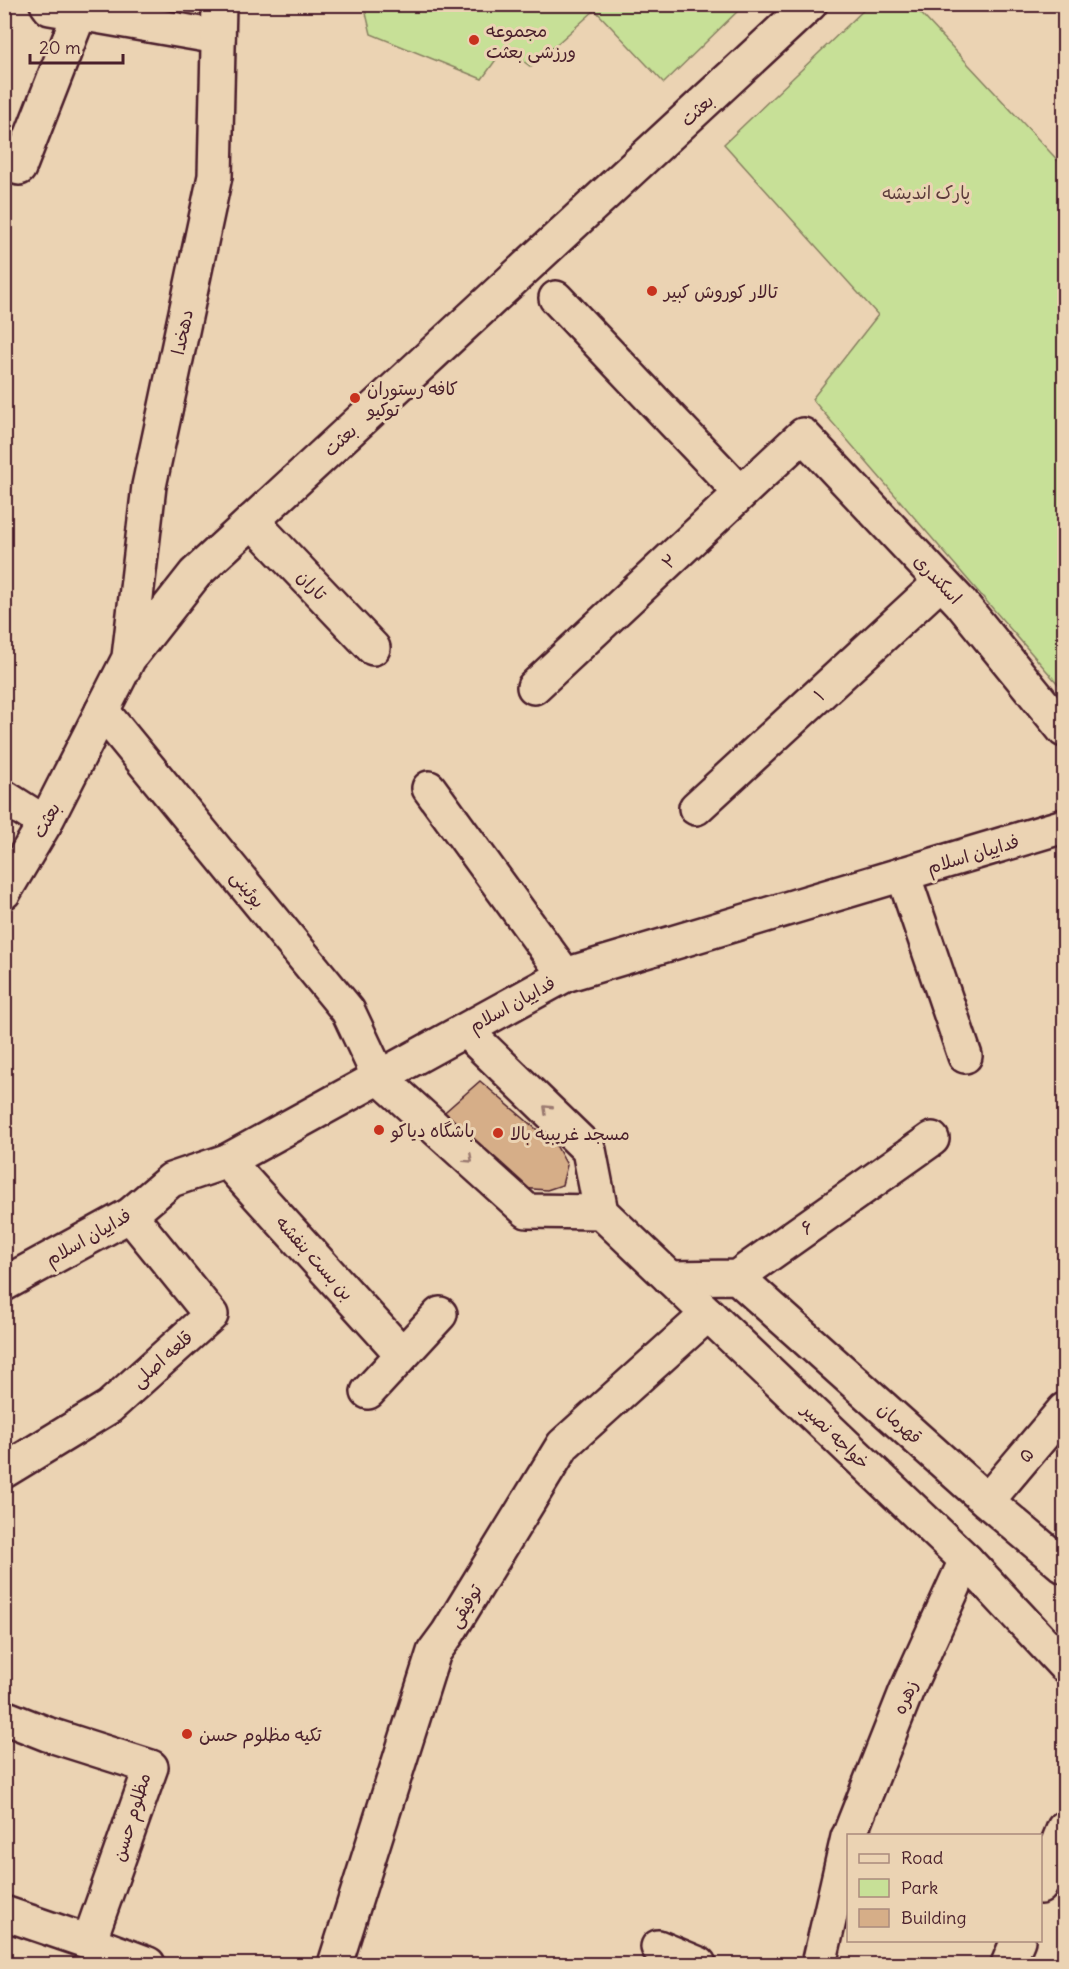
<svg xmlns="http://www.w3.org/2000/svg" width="1069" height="1969" viewBox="0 0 1069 1969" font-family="Delius,'Playpen Sans Arabic',sans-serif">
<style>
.green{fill:#c7e097;stroke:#888061;stroke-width:1.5}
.building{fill:#d6ae88;stroke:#4a1f2b;stroke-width:1.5}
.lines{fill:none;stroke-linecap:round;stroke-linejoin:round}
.minor-casing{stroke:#4a1f2b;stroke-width:38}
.secondary-casing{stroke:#4a1f2b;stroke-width:38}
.minor{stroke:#ebd3b3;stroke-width:33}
.secondary{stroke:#ebd3b3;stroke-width:33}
.oneway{stroke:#9a796f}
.poi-dot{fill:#c8321e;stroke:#ebd3b3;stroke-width:2}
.labels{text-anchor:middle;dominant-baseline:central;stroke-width:6;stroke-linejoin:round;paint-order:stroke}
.poi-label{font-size:18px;fill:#4a1f2b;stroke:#ebd3b3;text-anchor:start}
.street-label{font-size:18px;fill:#4a1f2b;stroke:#ebd3b3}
.park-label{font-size:18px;fill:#5d3c3b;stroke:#ebd3b3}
</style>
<rect width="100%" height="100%" fill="#ebd3b3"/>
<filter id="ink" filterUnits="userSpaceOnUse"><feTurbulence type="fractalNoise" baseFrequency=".0167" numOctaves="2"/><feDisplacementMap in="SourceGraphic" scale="12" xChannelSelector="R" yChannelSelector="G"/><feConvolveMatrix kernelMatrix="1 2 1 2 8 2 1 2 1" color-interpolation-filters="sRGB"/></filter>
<g filter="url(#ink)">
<path class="green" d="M870,4l43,1 151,162v524l-252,-292 66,-84 -154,-171z
M364,5v-1l380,1 -80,78 -69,-73 -64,57 -26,-20 -23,32 -111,-45z"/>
<path class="building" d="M480,1081l77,66 10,18 -5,20 -15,5 -28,-2 -81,-70z"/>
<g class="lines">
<defs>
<path id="minor" d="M47,4l3,4 168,29
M19,168l61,-156
M556,298l185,195
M252,521l121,127
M534,687l269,-252 158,168 103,127
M102,711l246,300 31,66
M429,788l136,187
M4,797l41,26
M696,808l245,-226
M903,874l62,182
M227,1161l175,193
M737,1277l250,224 77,65
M670,1278l67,-1 195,-138
M368,1392l72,-78
M4,1471l105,-64 102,-92 -81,-100
M987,1501l77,-91
M4,1717l43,17 104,33 -62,175
M849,1836l57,-144 60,-132
M4,1913l85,29 59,22
M658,1947l41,17
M335,1964l99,-312 14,-19 115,-188 145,-131
M819,1964l29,-127"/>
<path id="secondary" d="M129,657l20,-171 66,-310 4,-172
M4,892l41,-69 84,-165 66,-84 615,-570
M465,1030l124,120 12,62
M379,1077l148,134 74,1
M601,1212l365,348 98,105
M4,1284l126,-69 41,-35 56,-19 338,-186 499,-149
M1040,1887l24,-59
M1008,1964l10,-24"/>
</defs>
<use href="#minor" class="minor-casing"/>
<use href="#secondary" class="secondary-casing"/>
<use href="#minor" class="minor"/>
<use href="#secondary" class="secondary"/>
</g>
<defs><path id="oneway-chevron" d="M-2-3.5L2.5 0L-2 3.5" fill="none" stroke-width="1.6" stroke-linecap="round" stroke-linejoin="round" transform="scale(1.5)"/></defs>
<g class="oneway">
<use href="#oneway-chevron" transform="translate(547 1109) rotate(-136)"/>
<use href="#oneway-chevron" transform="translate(469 1159) rotate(42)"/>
</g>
</g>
<g class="poi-dot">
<circle cx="474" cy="40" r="6"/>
<circle cx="652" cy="291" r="6"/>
<circle cx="355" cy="398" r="6"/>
<circle cx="379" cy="1130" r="6"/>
<circle cx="498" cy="1133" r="6"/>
<circle cx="187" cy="1734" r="6"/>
</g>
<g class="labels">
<g class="poi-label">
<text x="486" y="30">مجموعه<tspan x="486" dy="21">ورزشی بعثت</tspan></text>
<text x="664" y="291">تالار کوروش کبیر</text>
<text x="367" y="388">کافه رستوران<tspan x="367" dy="21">توکیو</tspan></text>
<text x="391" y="1130">باشگاه دیاکو</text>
<text x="510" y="1133">مسجد غریبیه بالا</text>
<text x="199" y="1734">تکیه مظلوم حسن</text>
</g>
<g class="street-label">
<text transform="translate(697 110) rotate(-43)">بعثت</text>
<text transform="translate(182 332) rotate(-78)">دهخدا</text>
<text transform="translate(340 440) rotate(-43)">بعثت</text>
<text transform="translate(669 561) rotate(-43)">۲</text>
<text transform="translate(938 579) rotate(47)">اسکندری</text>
<text transform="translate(312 585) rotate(46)">تاران</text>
<text transform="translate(819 695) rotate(-43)">۱</text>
<text transform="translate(46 820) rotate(-61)">بعثت</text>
<text transform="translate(973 854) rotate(-17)">فداییان اسلام</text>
<text transform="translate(248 889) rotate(51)">بوئینی</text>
<text transform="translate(512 1004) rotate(-29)">فداییان اسلام</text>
<text transform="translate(807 1227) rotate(-35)">۶</text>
<text transform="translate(88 1237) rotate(-30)">فداییان اسلام</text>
<text transform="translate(315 1258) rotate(48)">بن بست بنفشه</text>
<text transform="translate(162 1359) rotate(-42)">قلعه اصلی</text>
<text transform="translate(900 1423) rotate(42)">قهرمان</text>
<text transform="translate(836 1436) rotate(44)">خواجه نصیر</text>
<text transform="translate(1026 1455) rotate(-49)">۵</text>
<text transform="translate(465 1606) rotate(-59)">توفیقی</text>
<text transform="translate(905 1697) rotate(-67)">زهره</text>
<text transform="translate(131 1817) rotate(-73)">مظلوم حسن</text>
</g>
<g class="park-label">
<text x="926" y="192">پارک اندیشه</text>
</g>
</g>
<rect width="1069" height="1969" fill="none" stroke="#ebd3b3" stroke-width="24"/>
<rect x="12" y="12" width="1045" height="1945" fill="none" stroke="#4a1f2b" stroke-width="2" filter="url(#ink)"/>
<rect x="847" y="1834" width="195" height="108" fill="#ebd3b3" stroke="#ab8b7d" stroke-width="1.5"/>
<rect x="859" y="1854" width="30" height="9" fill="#ebd3b3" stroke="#ab8b7d" stroke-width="1.5"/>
<text x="901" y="1864" font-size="18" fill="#4a1f2b">Road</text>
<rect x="859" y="1879" width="30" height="18" fill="#c7e097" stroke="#ab8b7d" stroke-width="1.5"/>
<text x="901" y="1894" font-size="18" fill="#4a1f2b">Park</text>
<rect x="859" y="1909" width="30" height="18" fill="#d6ae88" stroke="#ab8b7d" stroke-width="1.5"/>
<text x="901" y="1924" font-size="18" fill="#4a1f2b">Building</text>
<path d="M30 54v9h93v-9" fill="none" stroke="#4a1f2b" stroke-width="3"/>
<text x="39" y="54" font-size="18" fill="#4a1f2b" stroke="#ebd3b3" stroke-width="4.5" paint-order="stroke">20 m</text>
</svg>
